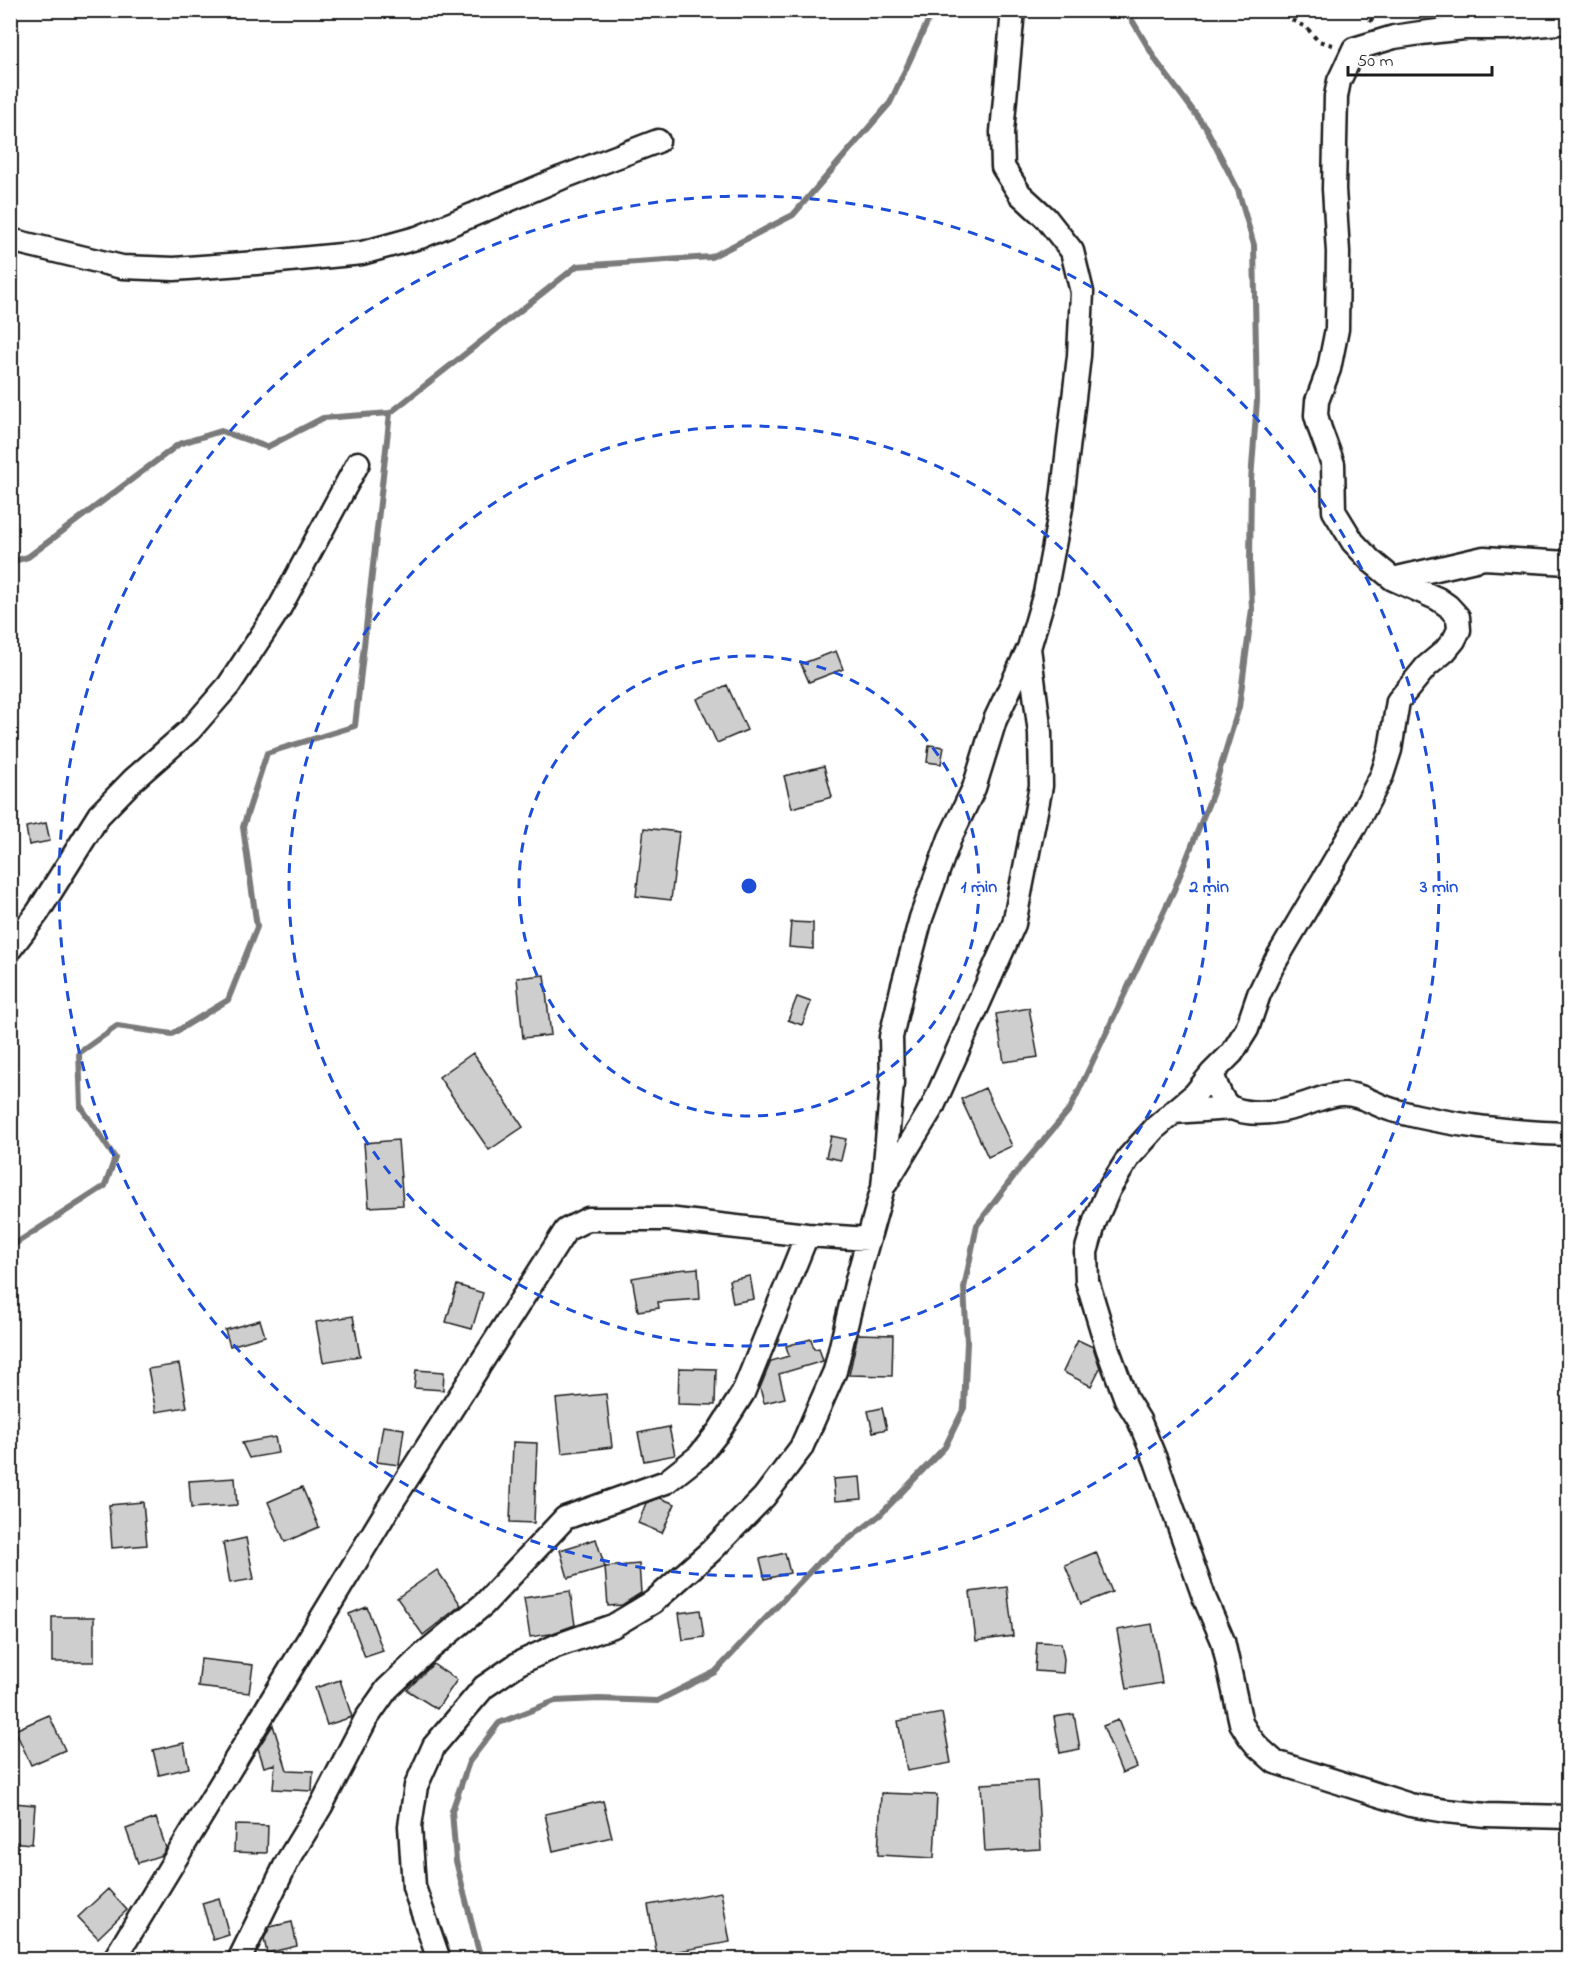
<svg xmlns="http://www.w3.org/2000/svg" width="1579" height="1970" viewBox="0 0 1579 1970" font-family="'Indie Flower',sans-serif">
<style>
.lines{fill:none;stroke-linecap:round;stroke-linejoin:round}
.stream{stroke:#7a7a7a;stroke-width:6}
.building{fill:#cecece;stroke:#1c1c1c;stroke-width:1.5}
.street-casing{stroke:#1c1c1c;stroke-width:27}
.path{stroke:#1c1c1c;stroke-width:4;stroke-dasharray:4.5 4.5;stroke-linecap:butt}
.street{stroke:#fff;stroke-width:22}
.ring{fill:none;stroke:#1d4ed8;stroke-width:3;stroke-dasharray:10 8}
.centre{fill:#1d4ed8;stroke:#fff;stroke-width:3}
.ring-label{font-size:18px;text-anchor:middle;font-weight:bold;fill:#1d4ed8;stroke:#fff;stroke-width:4.5;stroke-linejoin:round;paint-order:stroke}
</style>
<rect width="100%" height="100%" fill="#fff"/>
<filter id="ink" filterUnits="userSpaceOnUse"><feTurbulence type="fractalNoise" baseFrequency=".0167" numOctaves="2"/><feDisplacementMap in="SourceGraphic" scale="12" xChannelSelector="R" yChannelSelector="G"/><feConvolveMatrix kernelMatrix="1 2 1 2 8 2 1 2 1" color-interpolation-filters="sRGB"/></filter>
<g filter="url(#ink)">
<g class="lines">
<path class="stream" d="M10,562l18,-5 151,-113 42,-13 46,16 56,-29 67,-5
M10,1247l95,-61 10,-28 -34,-51 -2,-54 38,-27 55,8 56,-34 29,-73 -14,-100 24,-74 88,-27 35,-313 187,-147 134,-9 82,-42 97,-112 43,-93
M481,1960l-25,-99 -4,-50 17,-49 30,-39 56,-22 44,-2 58,2 58,-29 103,-109 62,-48 65,-68 19,-39 3,-66 -3,-54 13,-63 40,-53 53,-63 104,-219 38,-95 27,-88 13,-98 -2,-47 1,-82 6,-79 -3,-156 -16,-55 -32,-62 -49,-66 -31,-52"/>
</g>
<path class="building" d="M836,651l7,18 -34,13 -8,-18z
M727,685l20,45 -30,13 -20,-44z
M929,745l15,2 -3,17 -14,-2z
M824,766l8,31 -40,11 -8,-32z
M46,823l4,18 -21,4 -3,-18z
M644,828l35,4 -8,68 -35,-4z
M791,922l22,1v26l-24,-2z
M544,975l7,60 -28,3 -6,-60z
M797,997l14,5 -9,23 -14,-5z
M1029,1008l9,49 -34,5 -8,-48z
M473,1053l50,74 -34,23 -50,-73z
M985,1088l27,58 -24,11 -27,-58z
M831,1136l15,3 -5,21 -15,-3z
M398,1140l5,65 -34,2 -5,-64z
M698,1268l2,31 -42,3 1,6 -21,3 -6,-33 45,-8z
M750,1276l4,23 -21,4 -4,-23z
M457,1285l26,8 -11,36 -26,-7z
M353,1316l7,40 -37,6 -7,-40z
M260,1320l5,16 -35,10 -5,-16z
M858,1334l35,1 -1,41 -43,-1z
M811,1339l3,10 5,-1 4,13 -44,13 6,24 -21,5 -4,-15 11,-27 18,-5 -3,-10z
M1078,1340l15,7 7,21 -9,18 -28,-14z
M179,1364l8,43 -31,5 -8,-43z
M679,1368l37,1 -1,36 -37,-1z
M416,1370l28,2 -1,18 -29,-2z
M606,1394l6,53 -50,6 -6,-54z
M882,1408l5,21 -14,3 -5,-21z
M383,1426l21,3 -5,36 -22,-3z
M669,1427l6,28 -31,6 -6,-28z
M275,1437l3,16 -29,5 -7,-15z
M513,1442l24,1 -3,80 -24,-1z
M860,1477l2,22 -27,2 -2,-22z
M235,1478l2,27 -46,3 -2,-27z
M302,1487l17,40 -34,15 -17,-40z
M660,1498l15,6 -13,29 -24,-10 8,-20z
M143,1502l4,43 -35,3 -3,-43z
M246,1538l8,41 -24,4 -7,-40z
M596,1539l9,28 -37,11 -8,-28z
M1096,1552l16,40 -31,12 -16,-39z
M785,1553l5,20 -25,6 -5,-20z
M639,1564l2,29 -19,12 -14,1 -3,-39z
M437,1570l24,35 -38,30 -26,-37z
M1007,1587l6,49 -37,5 -6,-49z
M570,1591l5,34 -25,9 -20,3 -6,-39z
M367,1607l16,44 -18,6 -16,-43z
M700,1610l4,27 -21,3 -4,-27z
M52,1617h42v45h-42z
M1152,1624l10,59 -35,6 -10,-59z
M1037,1642l24,1 3,16 -1,14 -28,-2z
M201,1659l52,6 -4,28 -51,-6z
M433,1664l24,16 -20,29 -30,-19z
M340,1680l12,37 -25,8 -12,-37z
M942,1713l9,50 -44,8 -9,-50z
M1074,1714l6,35 -20,4 -6,-36z
M49,1715l16,35 -34,15 -16,-35z
M1118,1720l19,47 -15,6 -19,-47z
M273,1725l14,45 26,1 -1,20 -39,-2 2,-25 -11,3 -6,-19z
M184,1743l5,25 -30,7 -6,-25z
M1037,1781l4,68 -56,3 -4,-68z
M881,1793l56,2 -3,63 -56,-3z
M603,1801l9,36 -59,14 -8,-37z
M14,1803l21,2 -3,39 -22,-2z
M156,1818l10,30 -4,7 -24,8 -12,-34z
M235,1825l33,1 -1,27 -33,-1z
M108,1889l19,21 -29,28 -20,-21z
M721,1892l9,50 -73,13 -9,-50z
M219,1898l10,37 -16,5 -11,-37z
M292,1922l5,24 -30,7 -3,-14 6,-12z"/>
<g class="lines">
<defs>
<path id="street" d="M1568,22l-61,6h-43l-43,5 -27,4 -40,12 -15,32 -3,15 -2,93 4,63 -1,77 -8,40 -12,32 -1,14 4,14 13,35 1,47 19,31 18,19 22,18 45,20 10,7 10,11 1,13 -5,10 -9,11 -19,16 -28,34 -8,49 -8,25 -28,53 -82,139 -13,27 -12,35 -15,24 -20,20 -17,21 -40,34 -26,29 -20,32 -14,32 -9,31 1,29 21,69 18,49 13,21 17,41 48,136 19,44 18,82 8,13 9,11 17,15 135,43 36,6 40,4 82,2
M10,240l112,27 52,2 95,-7 93,-9 58,-16 141,-59 97,-37
M1393,579l91,-21 84,5
M10,949l28,-37 61,-97 35,-36 56,-49 39,-45 50,-76 79,-146
M1212,1073c4,11 9,30 20,35 24,10 53,3 76,-5 12,-4 23,-9 36,-9 19,0 34,13 52,17 53,14 118,22 172,23
M1173,1112l59,-4
M886,1183l47,-77 81,-182 27,-138 -1,-53 -11,-85
M114,1960l278,-458 174,-272 22,-11h79l140,16 62,4
M239,1960l48,-98 34,-56 45,-87 21,-30 39,-37 58,-48 81,-86 101,-36 33,-26 20,-25 24,-38 64,-158
M439,1960l-25,-73 -4,-61 6,-40 18,-40 50,-59 35,-24 37,-17 57,-20 40,-24 58,-51 53,-54 37,-49 34,-77 22,-91 26,-93 9,-104 -1,-46 11,-48 19,-71 29,-80 24,-50 21,-68 34,-72 16,-55 16,-85 18,-152 3,-64 -10,-41 -26,-33 -26,-24 -17,-27 -1,-35 11,-122"/>
</defs>
<use href="#street" class="street-casing"/>
<path class="path" d="M1292,20l15,8 11,13 15,4
M1370,22l8,-12"/>
<use href="#street" class="street"/>
</g>
</g>
<g class="ring">
<circle cx="749" cy="886" r="230"/>
<circle cx="749" cy="886" r="460"/>
<circle cx="749" cy="886" r="690"/>
</g>
<circle cx="749" cy="886" r="9" class="centre"/>
<g class="ring-label">
<text x="979" y="892">1 min</text>
<text x="1209" y="892">2 min</text>
<text x="1439" y="892">3 min</text>
</g>
<rect width="1579" height="1970" fill="none" stroke="#fff" stroke-width="36"/>
<rect x="18" y="18" width="1543" height="1934" fill="none" stroke="#1c1c1c" stroke-width="2" filter="url(#ink)"/>
<path d="M1348 66v9h144v-9" fill="none" stroke="#1c1c1c" stroke-width="3"/>
<text x="1357" y="66" font-size="18" fill="#1c1c1c" stroke="#ffffff" stroke-width="4.5" paint-order="stroke">50 m</text>
</svg>
